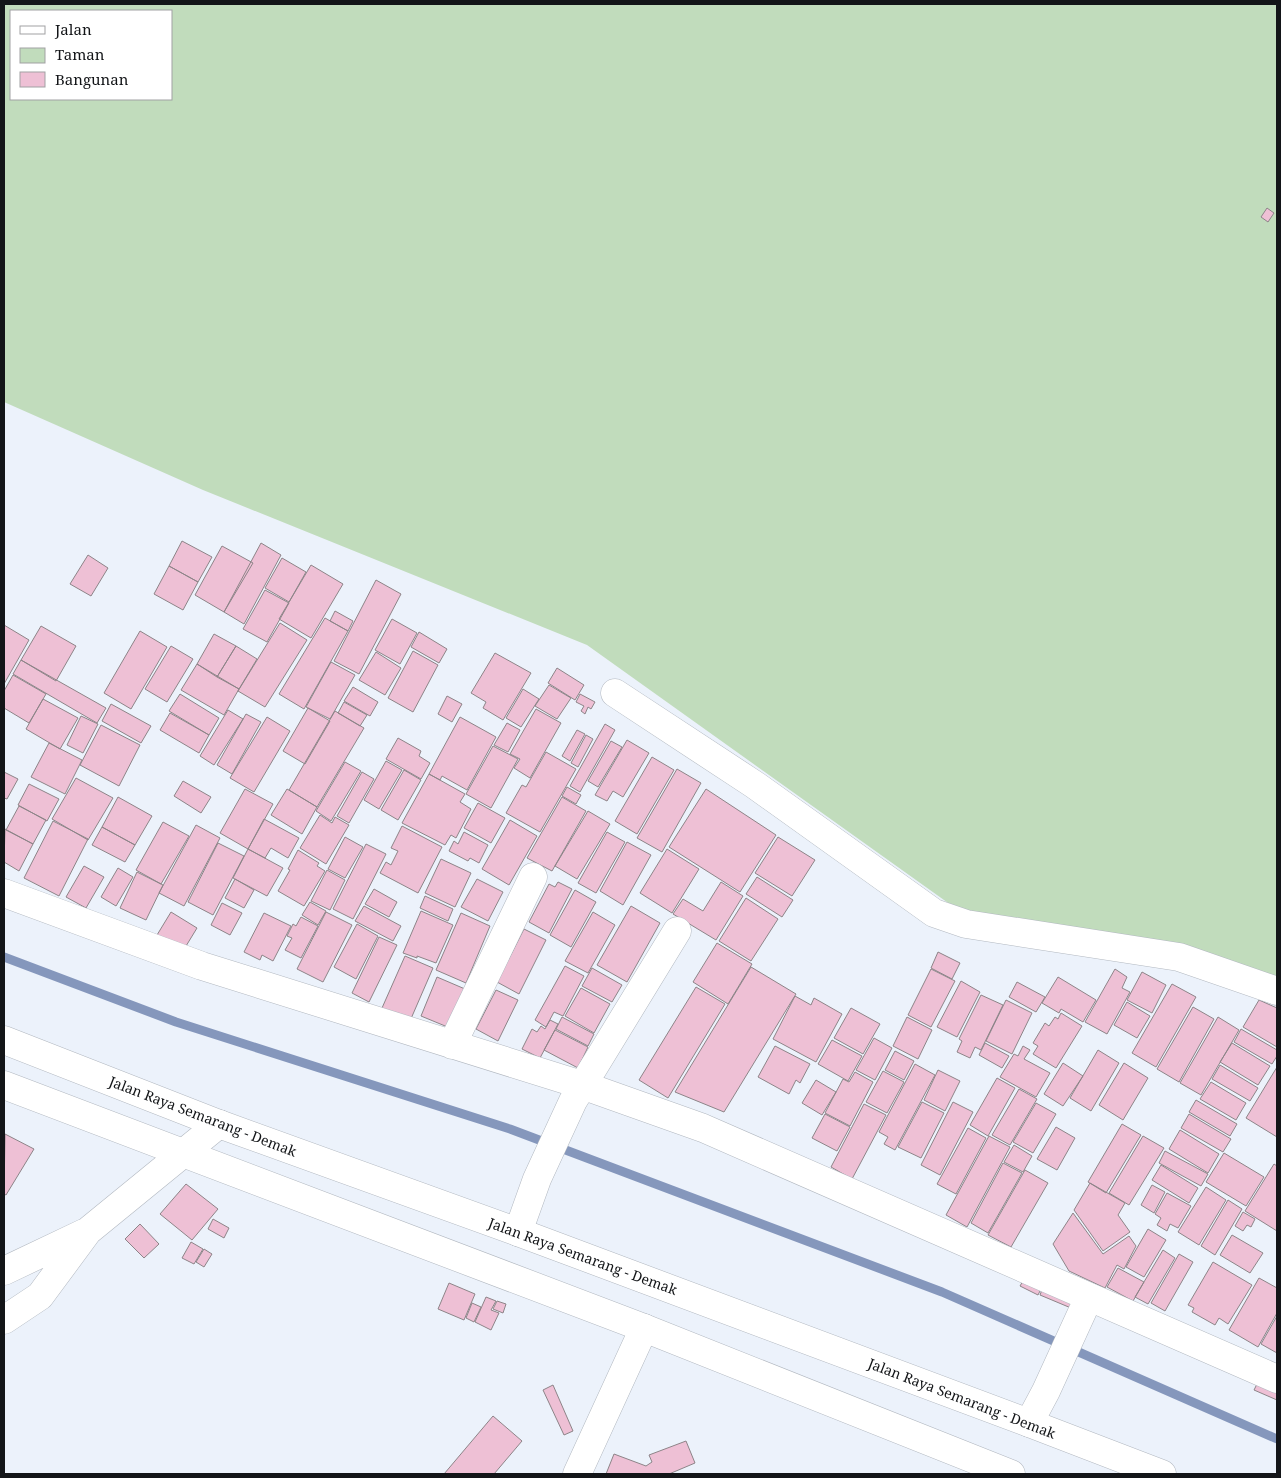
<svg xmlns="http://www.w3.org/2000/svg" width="1281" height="1478" viewBox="0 0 1281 1478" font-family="'Noto Serif',serif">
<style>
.green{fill:#c1dcbc;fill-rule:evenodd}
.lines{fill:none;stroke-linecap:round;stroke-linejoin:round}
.stream{stroke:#8597bc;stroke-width:9}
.building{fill:#eec0d5;stroke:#8d8488}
.minor-casing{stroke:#b2b8c0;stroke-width:29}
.highway-casing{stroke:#b2b8c0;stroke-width:29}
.minor{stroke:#fff;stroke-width:28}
.highway{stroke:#fff;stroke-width:28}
.labels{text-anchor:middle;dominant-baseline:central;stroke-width:5;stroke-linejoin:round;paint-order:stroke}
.street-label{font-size:14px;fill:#131518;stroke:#fff}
</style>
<rect width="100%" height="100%" fill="#ecf2fb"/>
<path class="green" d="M4,4h1273v979l-305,-63 -385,-275 -384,-155 -199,-88zM11,11h160v88h-160z"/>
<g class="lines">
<path class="stream" d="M4,957l172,65 334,107 432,163 335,147"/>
</g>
<path class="building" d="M1267,208l7,5 -6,9 -7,-5z
M182,541l30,16 -14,25 -29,-16z
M261,543l20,12 -37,69 -20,-12z
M222,546l31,17 -29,49 -29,-17z
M88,555l20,13 -17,28 -21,-12z
M282,558l24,14 -17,30 -24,-14z
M311,565l32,19 -32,54 -32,-19z
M169,566l29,16 -15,28 -29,-16z
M376,580l25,14 -42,80 -25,-13z
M265,590l24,13 -22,39 -24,-13z
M335,611l18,10 -5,10 -18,-10z
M325,618l23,13 -44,78 -25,-15z
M392,619l25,14 -17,31 -25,-14z
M280,623l27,17 -42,67 -27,-16z
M4,625l25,15 -25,44z
M41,626l35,20 -20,35 -35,-21z
M140,631l27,16 -36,62 -27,-16z
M419,632l28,17 -8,14 -28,-16z
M214,634l22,12 -19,31 -20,-13z
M171,646l22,13 -26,43 -22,-13z
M236,646l21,13 -18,30 -22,-12z
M413,651l25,14 -25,47 -25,-14z
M376,652l25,16 -16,27 -26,-15z
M495,653l36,20 -28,47 -20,-12 3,-6 -15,-9z
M21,660l85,48 -9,15 -84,-49z
M331,662l24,13 -25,44 -24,-12z
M197,664l42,25 -15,26 -43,-25z
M557,668l27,17 -9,15 -27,-17z
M13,675l33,19 -17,29 -25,-15v-17z
M549,685l22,13 -14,21 -22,-13z
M353,687l25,15 -8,14 -26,-15z
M523,689l16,10 -18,28 -15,-9z
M180,694l39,24 -10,17 -40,-24z
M580,694l15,8 -4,7 -3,-2 -3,7 -4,-3 3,-5 -8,-4z
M447,696l15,8 -10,18 -14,-8z
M43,699l35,19 -18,31 -34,-20z
M344,702l23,13 -7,11 -22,-13z
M111,704l40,22 -10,17 -39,-22z
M308,708l22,13 -25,43 -22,-13z
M536,709l25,14 -31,55 -16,-10 6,-9 -10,-5z
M228,710l15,9 -29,46 -14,-9z
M335,711l29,17 -47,79 -28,-17z
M170,713l39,22 -10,18 -39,-23z
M246,714l15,8 -29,52 -15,-9z
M81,716l17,8 -15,29 -16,-8z
M267,717l23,14 -36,61 -24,-14z
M460,717l36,20 -29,53 -25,-14 -2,4 -11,-6z
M507,723l13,7 -12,22 -14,-7z
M605,724l10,6 -35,62 -10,-6z
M101,725l39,20 -21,41 -39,-21z
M577,730l8,4 -15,27 -8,-5z
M586,735l7,4 -15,28 -7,-4z
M398,738l23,13 -2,5 11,7 -9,16 -35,-20z
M627,740l22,13 -26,44 -10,-6 -6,10 -12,-6z
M611,741l11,6 -24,40 -10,-6z
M49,743l33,17 -17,34 -34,-17z
M493,746l25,13 -27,49 -25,-14z
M546,752l30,17 -36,63 -34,-19 16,-28 4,2z
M652,757l22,13 -37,64 -22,-13z
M386,761l16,9 -23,39 -15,-9z
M345,762l16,9 -30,50 -15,-10z
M677,769l24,14 -39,69 -25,-14z
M404,770l17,10 -23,40 -17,-10z
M4,772l14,7 -11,20 -3,-1z
M362,772l12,7 -25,44 -12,-7z
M429,774l36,20 -5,8 11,7 -15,29 -5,-3 -6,10 -43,-22z
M76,778l37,20 -25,42 -36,-21z
M183,781l28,16 -10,16 -27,-17z
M29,784l30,15 -12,22 -29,-16z
M567,787l14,8 -5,9 -14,-8z
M245,789l28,15 -25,45 -28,-16z
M287,789l30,18 -15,27 -31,-19z
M706,789l70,46 -36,57 -71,-45z
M118,797l34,19 -17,29 -33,-18z
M562,797l24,14 -34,60 -25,-13z
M478,803l27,15 -14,25 -27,-15z
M19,806l27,14 -13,24 -27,-14z
M588,811l22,13 -33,55 -22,-13z
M320,815l12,8 3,-6 14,8 -23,39 -26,-16z
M264,819l35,19 -11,20 -17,-10 -6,10 -17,-9z
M510,820l27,16 -28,49 -27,-16z
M53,821l35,18 -29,57 -35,-18z
M163,822l26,14 -28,48 -25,-14z
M196,825l24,13 -36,68 -25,-13z
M402,826l40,21 -24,46 -38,-20 6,-11 5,3 7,-14 -7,-3z
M102,827l33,18 -10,17 -33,-17z
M5,829l28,15 -14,27 -15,-9z
M464,832l24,13 -9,18 -9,-5 -2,3 -19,-10 5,-10 4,3z
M607,832l18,10 -29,51 -18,-10z
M345,837l18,10 -18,31 -17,-9z
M778,837l37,23 -23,36 -37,-23z
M627,842l24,13 -28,50 -23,-14z
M218,843l26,13 -31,59 -25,-13z
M366,844l20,10 -33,65 -20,-10z
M248,849l35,19 -16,28 -34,-18z
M667,849l32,20 -27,44 -32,-20z
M298,850l21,13 -2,3 8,5 -21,35 -26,-15 12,-21 -2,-1z
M441,859l30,14 -16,34 -30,-14z
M84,866l20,11 -18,31 -20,-11z
M118,868l15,9 -17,29 -15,-9z
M327,870l18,10 -15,30 -19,-9z
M137,872l26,13 -17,35 -26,-12z
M757,877l36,23 -11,17 -36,-23z
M235,879l19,11 -10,18 -19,-10z
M477,879l26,13 -15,29 -27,-14z
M558,882l14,7 -23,44 -20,-11 20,-38 6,3z
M721,882l22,14 -27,44 -43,-26 10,-15 20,12z
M374,889l23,13 -8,15 -24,-13z
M575,890l21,12 -25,45 -21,-12z
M425,896l28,13 -5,12 -28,-13z
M746,898l32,21 -27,42 -32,-20z
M310,902l16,9 -8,14 -16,-10z
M222,903l20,10 -12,22 -19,-10z
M364,906l37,20 -8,15 -38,-20z
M631,906l29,17 -33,59 -30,-17z
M421,911l32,14 -17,38 -19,-7v2l-14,-5z
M171,912l26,16 -14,23 -26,-16z
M326,912l26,13 -29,57 -26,-13z
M593,912l22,13 -27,48 -23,-12z
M264,913l27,13 -18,35 -11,-6 -2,5 -16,-8z
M461,913l29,13 -24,57 -30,-13z
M301,917l17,9 -17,32 -16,-8 7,-12 -5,-2 6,-12 3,2z
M357,924l21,12 -22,43 -22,-12z
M524,929l22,11 -27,54 -22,-12z
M379,937l18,8 -28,57 -17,-9z
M717,943l35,21 -24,40 -35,-22z
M938,952l22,11 -8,16 -21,-11z
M405,956l28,12 -23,53 -28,-13z
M565,966l19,10 -21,40 -9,-4 -8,15 -11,-7z
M751,967l45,27 -72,118 -49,-20z
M592,968l30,17 -10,17 -30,-16z
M931,969l24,12 -24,46 -23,-12z
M1115,969l12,8 -5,11 8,4 -23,42 -22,-12z
M1142,972l24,13 -14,28 -25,-13z
M437,977l28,12 -15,39 -29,-12z
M1058,977l38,23 -13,22 -22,-13 -2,4 -17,-10z
M961,981l19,11 -23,45 -20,-10z
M1017,982l28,15 -9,15 -27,-15z
M1172,984l24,13 -40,70 -24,-14z
M696,987l29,17 -57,94 -29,-18z
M581,988l29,16 -16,29 -29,-17z
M496,990l22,10 -20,41 -22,-12z
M981,995l22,10 -22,45 -6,-3 -5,11 -13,-6 5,-11 -3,-2z
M795,996l16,9 3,-7 28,16 -26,48 -43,-23z
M1006,1000l26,13 -20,41 -26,-13z
M1259,1000l18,8v39l-34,-20z
M1127,1002l23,14 -13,22 -23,-13z
M1193,1007l21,12 -35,63 -22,-13z
M851,1008l29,16 -17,30 -29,-16z
M1061,1013l21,13 -26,42 -23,-14 5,-8 -5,-3 12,-20 4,3 6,-9 3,2z
M562,1017l32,17 -6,12 -32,-17z
M907,1017l25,13 -14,29 -25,-13z
M1218,1017l21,13 -38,65 -21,-12z
M550,1020l8,4 -18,34 -18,-9 10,-20 5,3 4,-6 4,3z
M1241,1029l36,21v6l-5,8 -38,-22z
M555,1030l33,17 -10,21 -34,-18z
M874,1038l18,10 -17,32 -19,-10z
M832,1040l30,16 -14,25 -30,-17z
M985,1043l24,13 -7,12 -23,-13z
M1232,1043l38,23 -12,19 -38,-23z
M775,1046l35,18 -10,19 -4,-3 -7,14 -31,-17z
M1023,1046l7,4 -6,9 26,14 -14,24 -36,-20 14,-23 4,2z
M1098,1050l21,13 -28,48 -21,-13z
M895,1051l19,10 -10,19 -19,-10z
M1063,1063l20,13 -20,30 -19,-12z
M1124,1063l24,15 -25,42 -24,-15z
M915,1064l20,11 -40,75 -11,-6 4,-7 -9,-5z
M1220,1065l38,23 -8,13 -38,-22z
M1277,1067v70l-31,-19z
M938,1070l22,11 -15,30 -21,-11z
M883,1071l21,11 -17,31 -21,-11z
M855,1072l18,10 -23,44 -25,-13 18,-34 6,3z
M997,1078l18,10 -27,48 -18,-11z
M816,1080l20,12 -14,23 -20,-12z
M1211,1082l35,21 -10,17 -36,-21z
M1019,1089l18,10 -27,46 -18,-10z
M1196,1100l41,24 -7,12 -41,-24z
M922,1102l22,11 -23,45 -23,-11z
M953,1102l20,10 -33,63 -19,-10z
M1036,1103l20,11 -23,39 -20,-11z
M864,1104l22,11 -34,64 -21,-12z
M825,1114l25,13 -13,24 -25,-13z
M1189,1114l42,25 -8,13 -42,-24z
M1122,1124l19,11 -35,58 -18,-11z
M1056,1127l19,11 -18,32 -20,-11z
M968,1128l18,10 -30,56 -19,-10z
M1180,1130l39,24 -11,19 -39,-24z
M5,1134l29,15 -28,46 -2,-1z
M989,1136l21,11 -43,80 -21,-12z
M1143,1136l21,12 -35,57 -20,-12z
M1014,1145l18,11 -9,16 -19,-10z
M1165,1151l43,23 -7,12 -42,-23z
M1224,1153l40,24 -18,29 -40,-24z
M1003,1163l19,10 -34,60 -17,-10z
M1274,1164l3,2v65l-32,-20z
M1161,1165l37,23 -9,15 -37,-23z
M1025,1170l23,13 -37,64 -23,-12z
M1090,1183l35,20 -7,12 12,17 -27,19 -29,-41z
M186,1184l32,25 -26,31 -32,-26z
M1152,1185l13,7 -11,21 -13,-8z
M1206,1187l20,13 -27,45 -21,-13z
M1167,1193l24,13 -13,22 -8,-4 -3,7 -10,-6 4,-7 -6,-4z
M1228,1200l14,9 -27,46 -14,-9z
M1243,1212l12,7 -4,8 -4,-2 -4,6 -8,-5z
M1073,1213l30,41 26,-18 7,10 -12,23 -7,-4 -12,23 -36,-17 -16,-27z
M213,1219l16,9 -5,10 -16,-9z
M140,1224l19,20 -15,14 -19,-19z
M1148,1229l18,11 -22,37 -18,-10z
M1232,1235l31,18 -13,20 -30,-18z
M191,1242l12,7 -9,15 -12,-6z
M204,1249l8,5 -8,13 -8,-5z
M1163,1250l12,8 -27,46 -13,-7z
M1179,1254l14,8 -28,49 -14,-8z
M1213,1262l39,23 -24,39 -9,-6 -4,7 -23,-13 2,-4 -6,-3z
M1118,1268l26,14 -11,19 -26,-14z
M1027,1274l17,9 -6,12 -18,-9z
M1259,1278l18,10v25l-19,34 -29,-17z
M1045,1282l31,13 -5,13 -31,-13z
M449,1283l26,11 -11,26 -26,-11z
M486,1297l10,4 -5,9 8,3 -8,17 -16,-8z
M497,1301l9,3 -3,9 -10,-4z
M472,1303l9,4 -7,15 -8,-4z
M1277,1316v37l-16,-9z
M1259,1380l18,7v13l-23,-10z
M553,1385l20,46 -9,4 -21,-45z
M493,1416l29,25 -28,33h-50z
M686,1441l9,22 -26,11h-63l8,-20 32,12 6,-4 -3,-7z"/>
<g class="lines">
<defs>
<path id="minor" d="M615,693l140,92 179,128 32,11 213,33 98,34
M4,893l198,73 380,119 121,43 574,251
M452,1045l81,-168
M518,1232l19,-53 36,-78 104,-170
M4,1271l80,-38
M4,1320l36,-24 48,-65 131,-107
M1029,1423l17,-32 43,-94
M577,1474l67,-146"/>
<path id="highway" d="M4,1040l215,84 299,108 511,191 133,51
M4,1085l640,243 367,146"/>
</defs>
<use href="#minor" class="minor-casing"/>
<use href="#highway" class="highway-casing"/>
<use href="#minor" class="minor"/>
<use href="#highway" class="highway"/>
</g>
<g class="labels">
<g class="street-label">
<text transform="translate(203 1116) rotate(21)">Jalan Raya Semarang - Demak</text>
<text transform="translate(583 1256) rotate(20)">Jalan Raya Semarang - Demak</text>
<text transform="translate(962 1398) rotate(21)">Jalan Raya Semarang - Demak</text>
</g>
</g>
<rect width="1281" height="1478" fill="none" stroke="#131518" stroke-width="10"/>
<rect x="10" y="10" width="162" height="90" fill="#ffffff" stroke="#a1a1a3"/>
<rect x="20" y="26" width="25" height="8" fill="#ffffff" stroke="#a1a1a3"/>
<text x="55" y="35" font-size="15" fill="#131518">Jalan</text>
<rect x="20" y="48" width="25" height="15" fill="#c1dcbc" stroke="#a1a1a3"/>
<text x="55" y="60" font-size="15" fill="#131518">Taman</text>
<rect x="20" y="72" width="25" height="15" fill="#eec0d5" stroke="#a1a1a3"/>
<text x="55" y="85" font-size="15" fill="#131518">Bangunan</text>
</svg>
